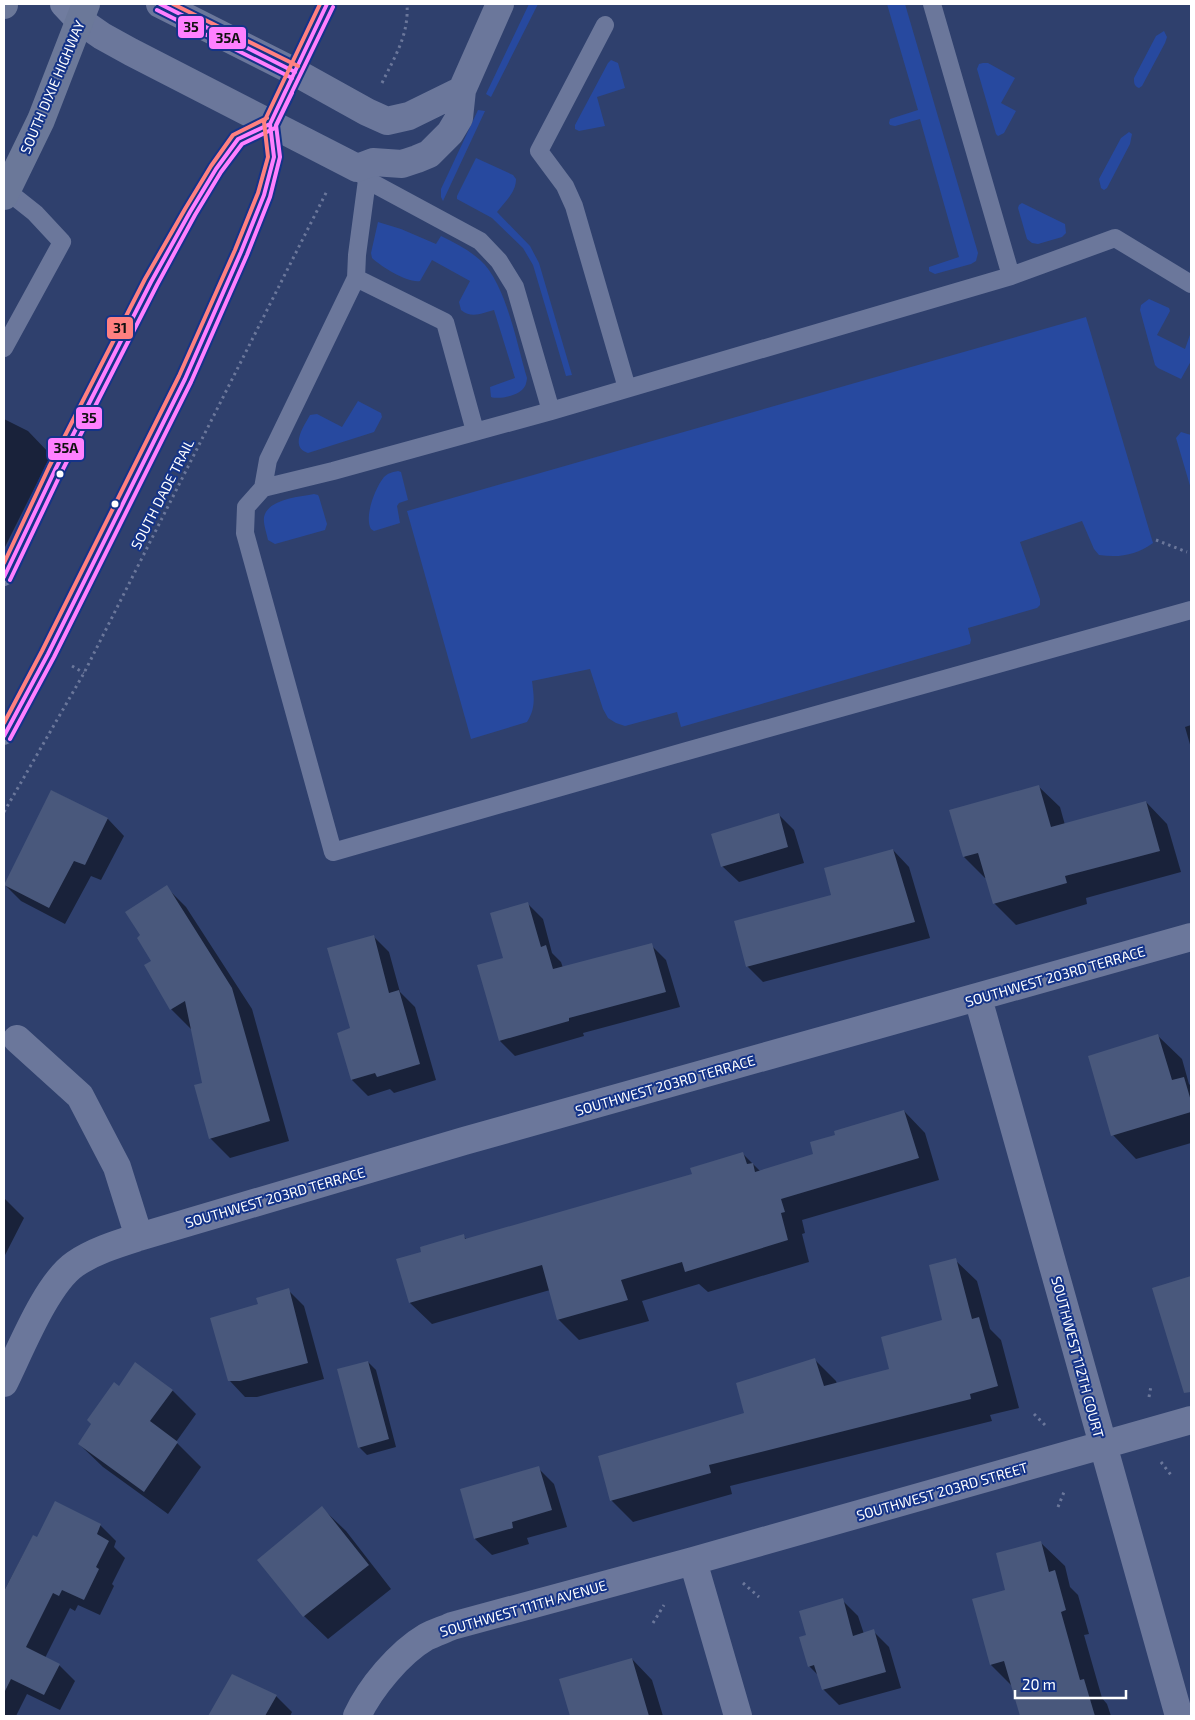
<svg xmlns="http://www.w3.org/2000/svg" width="1195" height="1720" viewBox="0 0 1195 1720" font-family="'Exo 2',sans-serif">
<style>
.green{fill:#27499f}
.shadow{fill:#0007}
.building{fill:#49587c}
.lines{fill:none;stroke-linecap:round;stroke-linejoin:round}
.path{stroke:#6b779b;stroke-width:3;stroke-dasharray:2.5 4;stroke-linecap:butt}
.service{stroke:#6b779b;stroke-width:18}
.minor{stroke:#6b779b;stroke-width:28}
.secondary{stroke:#707c9f;stroke-width:28}
.trunk{stroke:#6b7899;stroke-width:28}
.bus-1-casing{stroke:#143388;stroke-width:8}
.bus-2-casing{stroke:#143388;stroke-width:8}
.bus-3-casing{stroke:#143388;stroke-width:8}
.bus-1{stroke:#ff80ff;stroke-width:4}
.bus-2{stroke:#ff80ff;stroke-width:4}
.bus-3{stroke:#ff8080;stroke-width:4}
.bus-dot{fill:#fff;stroke:#143388;stroke-width:2}
.labels{text-anchor:middle;dominant-baseline:central;stroke-width:4;stroke-linejoin:round;paint-order:stroke}
.street-label{font-size:14px;fill:#fff;stroke:#143388}
.line-badge{stroke:#143388;stroke-width:2}
.pale-badge-label{font-size:14px;text-anchor:middle;font-weight:bold;fill:#111}
</style>
<rect width="100%" height="100%" fill="#2f406d"/>
<path class="green" d="M529,4h9l-47,93 -5,-3z
M887,4h18l73,249 -2,8 -5,3 -36,10 -6,-3v-4l30,-10 -39,-138 -25,7 -5,-1 -1,-2 1,-4 3,-1 25,-8z
M1164,31l3,6 -2,6 -23,43 -3,2c-5,-2 -5,-5 -5,-10l22,-42z
M611,60l7,3 7,25 -28,9 8,29 -26,5 -4,-2v-4l33,-62z
M983,63h5l27,15 -14,25 15,8 -12,22 -6,3 -2,-2 -19,-65 2,-5z
M478,110l7,1 -42,90 -2,-4v-8z
M1129,132l3,2 -2,10 -23,44 -3,2 -3,-2 -2,-9 22,-41z
M476,158l37,17 3,4c0,14 -11,22 -19,33l33,34 9,17 33,112 -6,1 -33,-111 -10,-17 -31,-30 -35,-19v-3z
M1022,203l43,21 1,9 -4,4 -24,7 -6,-1 -5,-4 -9,-31 1,-3z
M378,222l23,7 35,15 5,-8c14,7 28,14 39,24 26,23 37,85 47,118 0,1 -1,7 -2,8 -4,9 -25,14 -34,11l-1,-10 25,-9 -21,-68c-12,3 -22,9 -33,0l-2,-8 11,-21 -38,-21 -12,21c-13,2 -38,-14 -48,-23l-1,-5z
M1149,299l20,9 1,3 -13,24 28,14 6,-17v29l-10,18 -23,-11 -3,-3 -15,-55 1,-5z
M1086,317l67,226c-17,12 -33,15 -54,12l-5,-6 -12,-28 -62,21 20,57v6l-3,3 -69,20 3,12 -1,4 -289,83 -4,-15 -52,14 -9,-3 -8,-5 -5,-9 -13,-40 -58,12c2,16 4,27 -5,41l-56,17 -64,-228z
M358,401l23,12 1,4 -8,15 -66,21c-19,-6 -4,-27 2,-38l7,-1 25,13z
M1181,432l10,3v54l-15,-51z
M398,471l3,1 7,28 -9,3 -2,3 3,17 -26,8 -3,-2c-7,-12 4,-41 13,-52 4,-4 9,-5 14,-6z
M314,494l4,1 1,2 8,27 -2,6 -50,14 -7,-4c-1,-6 -5,-16 -4,-23 4,-18 35,-20 50,-23z"/>
<path class="shadow" d="M4,419l24,12 23,24 -47,94z
M1191,725v23l-6,-21z
M1038,786l22,21 5,18 81,-23 21,22 14,48 -95,26 1,6 -71,21 -22,-22 -7,-25h-2l-21,-21z
M52,791l56,28 16,17 -23,44 -10,-4 -26,48 -44,-23 -16,-16z
M778,814l16,16 10,33 -65,19 -17,-16z
M893,850l16,17 21,71 -167,44 -16,-16 86,-70z
M166,887l20,20 66,102 37,132 -59,17 -20,-20 -6,-54 -12,-54 -21,-21 -18,-48z
M528,904l15,15 9,34 9,9 2,6 88,-23 15,15 14,47 -97,26 1,3 -69,20 -15,-15 -21,-75 26,-8z
M373,936l16,16 11,40 15,15 21,73 -42,13 -4,-4 -22,7 -16,-16 -14,-47 14,-5z
M1158,1036l24,23 7,25 2,2v57l-55,16 -23,-24z
M904,1111l21,22 14,47 -137,40 3,13 -3,1 7,28 -101,30 -9,-8 -57,17 7,20 -70,19 -21,-21 -8,-29 -118,34 -22,-21 12,-50 41,-17 4,4 227,-65 48,-22 19,19 54,-17z
M4,1198l20,20 -20,39z
M955,1260l22,21 13,48 11,11 18,68 -29,7 2,6 -262,65 2,8 -99,28 -22,-22 135,-86 69,-54 21,21 1,3 54,-14 52,-49z
M1191,1277v79l-5,1 -32,-68z
M288,1290l16,16 20,73 -67,18h-12l-16,-17 31,-75z
M368,1362l8,8 20,77 -29,8 -8,-8z
M172,1390l24,24 -20,28 25,25 -33,47 -65,-47 -24,-23z
M538,1468l16,16 13,43 -40,11 2,6 -37,11 -17,-16 -14,-49z
M322,1508l24,23 45,58 -63,50 -24,-23z
M100,1525l16,16 -2,6 11,11 -13,26 2,2 -14,29 -22,-10 -3,6 -5,-3 -25,50 14,7 16,16 -15,29 -33,-16 -11,22h-12v-125l29,-55 4,3z
M1041,1543l24,23 5,21 8,8 11,39 -5,1 18,63 5,6 4,12h-90l-8,-29 -22,-22 16,-74z
M842,1600l16,16 6,18 9,-3 16,16 12,41 -62,17 -16,-16 -4,-13 -10,-10 -2,-30z
M632,1659l20,21 11,36h-92l-10,-36z
M233,1675l43,21 16,16 -2,4h-80z"/>
<path class="building" d="M1039,785l12,42 95,-26 14,50 -95,25 2,7 -74,21 -15,-51 -15,4 -14,-47z
M51,790l57,28 -23,47 -11,-4 -25,47 -45,-23z
M779,813l9,34 -67,20 -10,-33z
M893,849l22,73 -169,45 -12,-46 97,-26 -7,-27z
M167,885l65,103 38,133 -61,18 -15,-54 8,-2 -17,-82 -15,9 -26,-45 7,-4 -14,-23 3,-3 -15,-23z
M528,902l13,45 5,-2 7,24 99,-26 14,49 -97,26v3l-70,20 -22,-76 26,-7 -13,-45z
M374,935l15,58 10,-3 21,74 -43,13 -2,-4 -24,7 -14,-47 13,-5 -23,-80z
M1158,1034l14,46 12,-3 7,24v11l-80,24 -23,-80z
M904,1110l15,48 -138,41 4,13 -4,1 7,27 -103,32 -3,-10 -61,18 7,20 -71,20 -15,-55 -133,38 -13,-44 25,-7 -1,-5 44,-13 1,5 227,-65 -2,-6 53,-16 4,12 6,-1 2,9 58,-18 -3,-12 25,-7 -1,-4z
M956,1258l16,61 7,-2 19,69 -28,8 1,5 -262,66 2,8 -101,28 -12,-45 146,-43 -8,-30 79,-25 9,28 65,-17 -8,-32 61,-17 -13,-55z
M1191,1276v116l-7,1 -32,-105z
M289,1288l19,75 -68,18h-12l-18,-63 48,-14 -2,-6z
M368,1361l21,78 -31,9 -21,-79z
M135,1362l38,28 -23,31 28,21 -34,50 -66,-48 13,-20 -4,-4 27,-38 5,4z
M539,1466l13,44 -40,12 1,6 -39,11 -14,-50z
M55,1501l46,23 -4,10 12,7 -13,26 3,2 -15,31 -22,-10 -3,6 -6,-3 -27,54 34,17 -16,31 -33,-16 -7,14v-102l29,-56 4,2z
M322,1506l47,59 -66,52 -46,-57z
M1041,1541l8,31 6,-2 11,40 -5,2 19,68 4,-1 11,37h-75l-16,-55 -14,4 -18,-66 33,-9 -9,-37z
M843,1598l10,38 21,-7 12,43 -64,18 -8,-25 -6,2 -9,-30 7,-2 -7,-24z
M632,1658l17,58h-79l-11,-37z
M232,1674l45,21 -12,21h-57z"/>
<g class="lines">
<path class="path" d="M382,83c13,-27 27,-48 25,-79
M1156,540l31,12
M72,666l12,7
M4,812l80,-139 243,-482
M1149,1397l2,-11
M1034,1414l13,13
M1161,1462l10,13
M1058,1507l6,-15
M743,1583l16,14
M653,1623l11,-18"/>
<path class="service" d="M932,4l79,272
M605,25l-66,126 26,35 9,20 53,182
M357,168l10,12 113,61 19,20 16,26 36,124
M356,278l89,44 30,109
M1191,284l-76,-46 -104,38 -460,135 -218,60 -70,17 -17,19 -1,26 88,319 354,-101 504,-141
M4,348l58,-106 -27,-29 -29,-23
M263,488l5,-28 88,-182 1,-23 10,-75
M4,577l51,-107 60,-117 36,-71 39,-70 26,-43 22,-30 32,-15
M4,736l44,-82 137,-275 56,-127 23,-57 10,-38 -4,-33 57,-120"/>
<path class="minor" d="M160,4l135,68 72,40 20,9 22,-5 53,-26
M79,20l23,16 29,16 226,116 16,-6 29,2 15,-5 12,-5 21,-21 9,-15 3,-28 38,-86
M978,998l201,718
M17,1039l63,57 37,71 22,70
M4,1383c16,-32 42,-99 71,-119 19,-13 42,-20 64,-27l325,-96 727,-204
M693,1561l45,155
M357,1716c13,-28 42,-63 69,-79 8,-4 17,-7 26,-11l241,-65 498,-141"/>
<path class="secondary" d="M64,4l15,16"/>
<path class="trunk" d="M4,5v-1
M4,196l37,-76 45,-116"/>
<defs>
<path id="bus-1" d="M160,4l135,68
M4,577l51,-107 96,-188 39,-70 26,-43 22,-30 32,-15 16,-34
M4,736l44,-82 137,-275 56,-127 23,-57 10,-38 -4,-33 57,-120"/>
<path id="bus-2" d="M157,10l135,68
M10,580l51,-107 96,-188 38,-70 26,-43 21,-28 33,-16 17,-35
M10,739l44,-82 137,-275 56,-127 23,-58 10,-40 -4,-32 57,-118"/>
<path id="bus-3" d="M173,4l125,62
M4,563l45,-96 96,-188 40,-70 26,-43 22,-31 34,-17
M4,723l38,-72 137,-275 56,-126 23,-57 10,-36 -4,-35 56,-118"/>
</defs>
<use href="#bus-1" class="bus-1-casing"/>
<use href="#bus-2" class="bus-2-casing"/>
<use href="#bus-3" class="bus-3-casing"/>
<use href="#bus-1" class="bus-1"/>
<use href="#bus-2" class="bus-2"/>
<use href="#bus-3" class="bus-3"/>
</g>
<g class="bus-dot">
<circle cx="60" cy="474" r="4.5"/>
<circle cx="115" cy="504" r="4.5"/>
</g>
<g class="labels">
<g class="street-label">
<text transform="translate(52 87) rotate(-67)">SOUTH DIXIE HIGHWAY</text>
<text transform="translate(162 494) rotate(-63)">SOUTH DADE TRAIL</text>
<text transform="translate(1055 976) rotate(-16)">SOUTHWEST 203RD TERRACE</text>
<text transform="translate(665 1085) rotate(-16)">SOUTHWEST 203RD TERRACE</text>
<text transform="translate(275 1197) rotate(-16)">SOUTHWEST 203RD TERRACE</text>
<text transform="translate(1078 1357) rotate(75)">SOUTHWEST 112TH COURT</text>
<text transform="translate(942 1491) rotate(-16)">SOUTHWEST 203RD STREET</text>
<text transform="translate(523 1608) rotate(-16)">SOUTHWEST 111TH AVENUE</text>
</g>
</g>
<g class="line-badge">
<rect x="177" y="15" width="28" height="24" rx="5" fill="#ff80ff"/>
<rect x="208" y="26" width="39" height="24" rx="5" fill="#ff80ff"/>
<rect x="106" y="316" width="28" height="24" rx="5" fill="#ff8080"/>
<rect x="75" y="406" width="28" height="24" rx="5" fill="#ff80ff"/>
<rect x="47" y="437" width="38" height="24" rx="5" fill="#ff80ff"/>
</g>
<g class="pale-badge-label">
<text x="191" y="32">35</text>
<text x="228" y="43">35A</text>
<text x="120" y="333">31</text>
<text x="89" y="423">35</text>
<text x="66" y="453">35A</text>
</g>
<rect width="1195" height="1720" fill="none" stroke="#ffffff" stroke-width="10"/>
<path d="M1015 1690v8h111v-8" fill="none" stroke="#ffffff" stroke-width="2.5"/>
<text x="1022" y="1690" font-size="15" fill="#ffffff" stroke="#143388" stroke-width="4" paint-order="stroke">20 m</text>
</svg>
